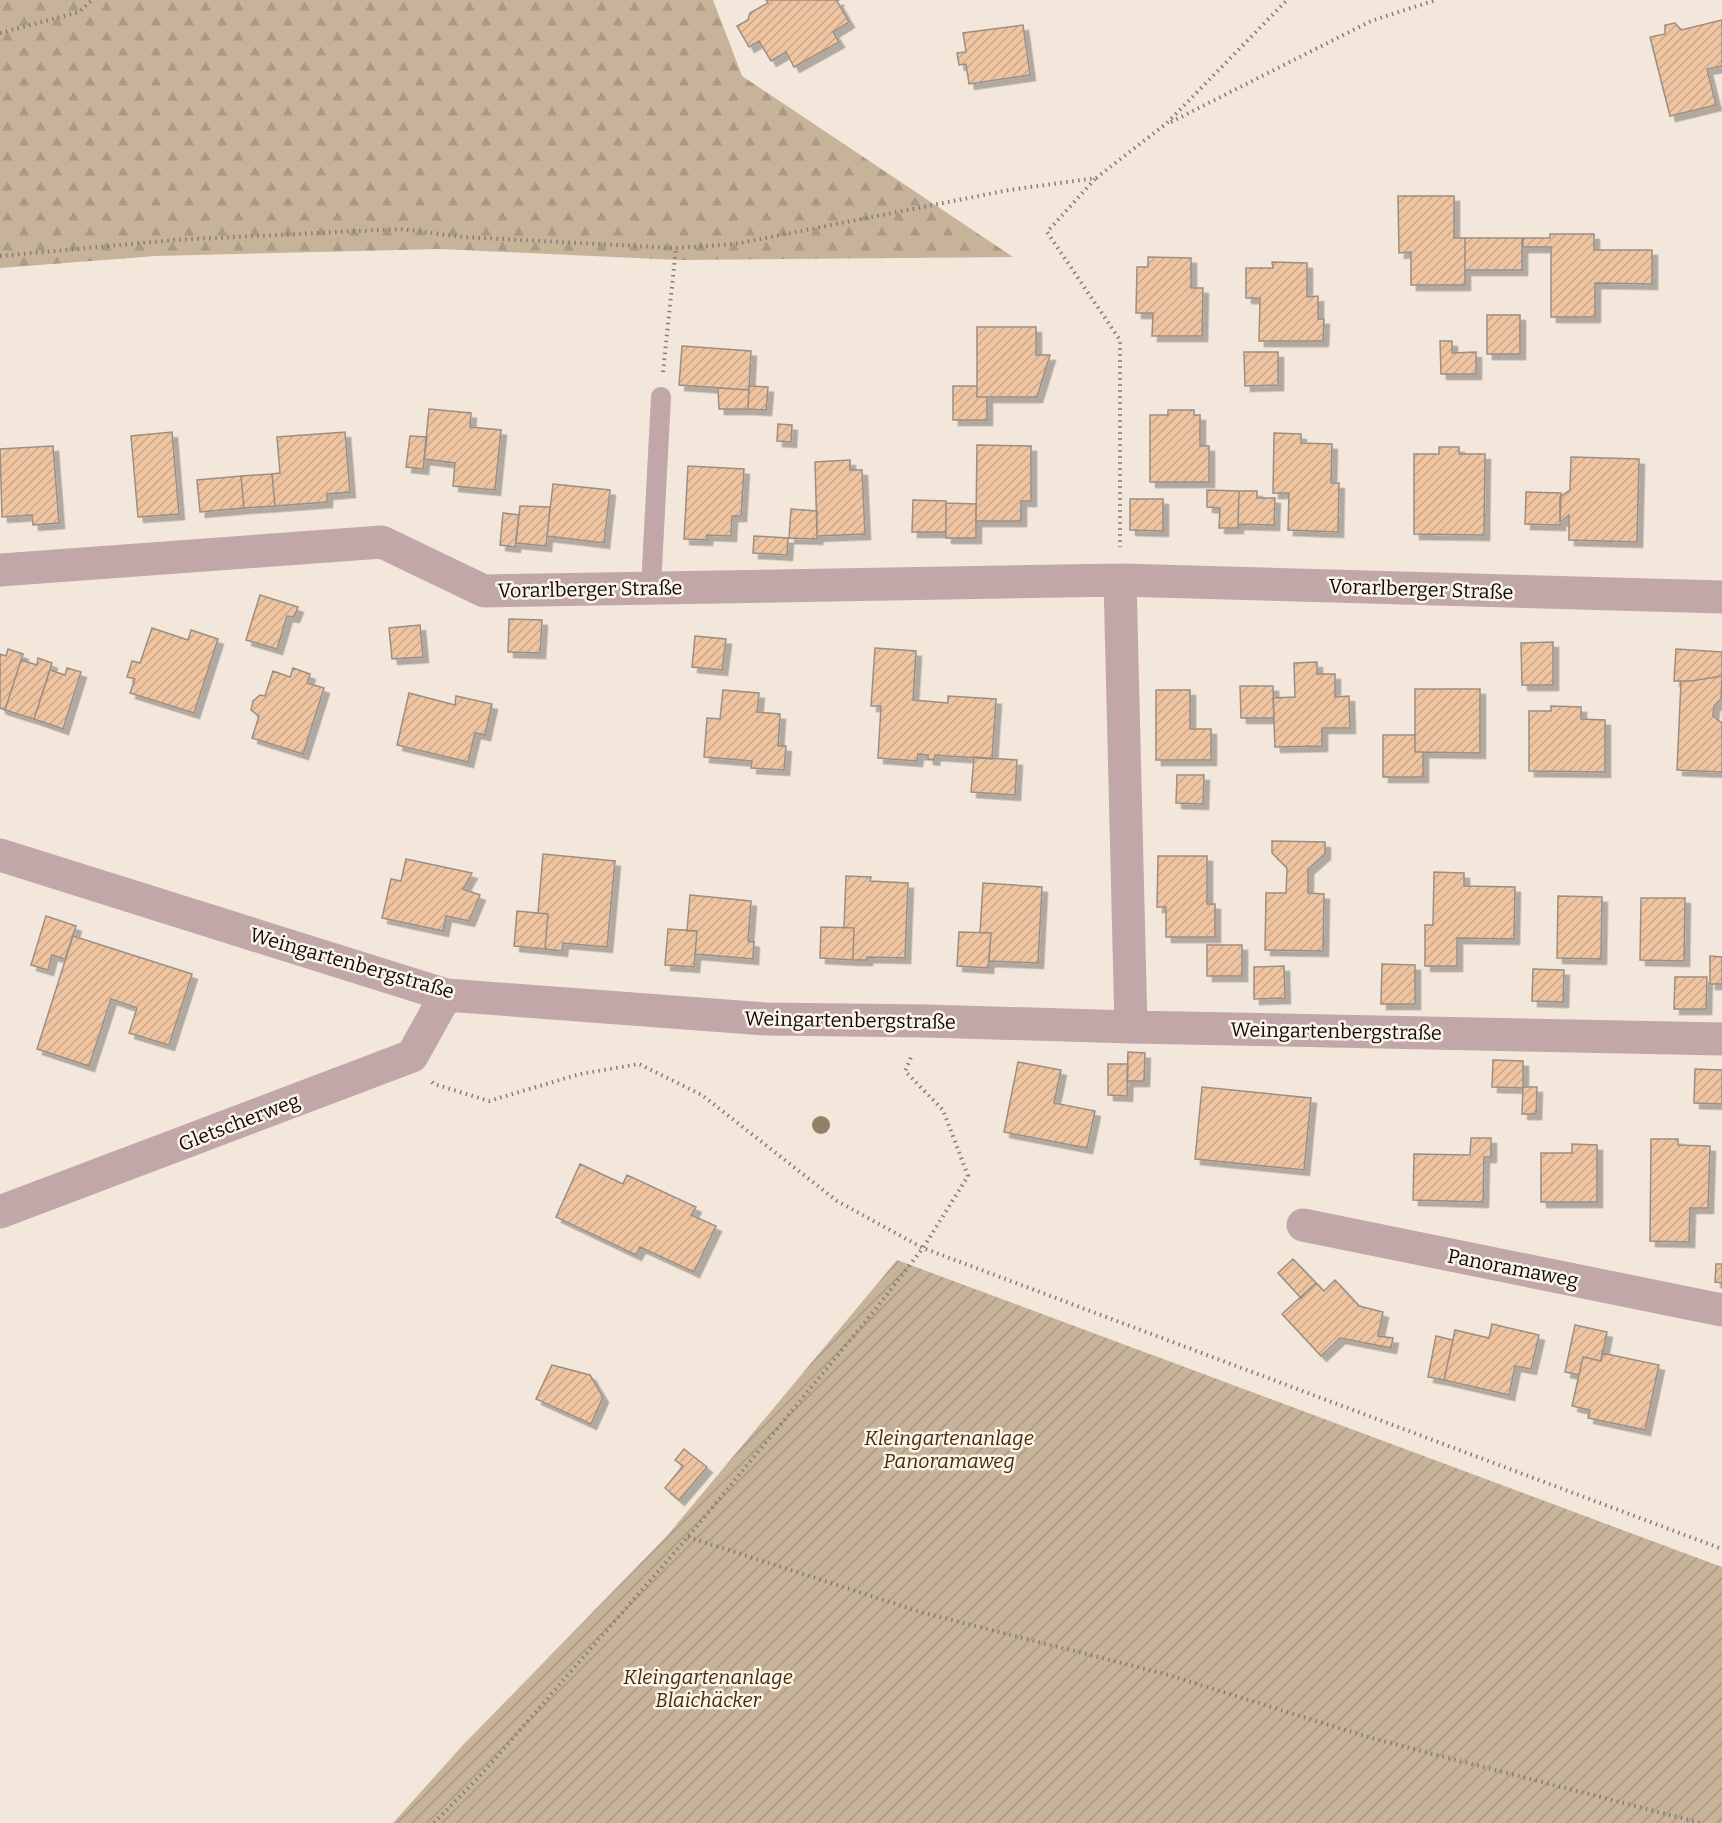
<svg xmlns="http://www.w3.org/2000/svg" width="1722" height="1823" viewBox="0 0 1722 1823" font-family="Bitter,serif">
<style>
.forest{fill:url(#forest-firs)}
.garden{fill:url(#garden-furrows)}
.building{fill:url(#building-hatch);stroke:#9b8f85;stroke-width:1.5;filter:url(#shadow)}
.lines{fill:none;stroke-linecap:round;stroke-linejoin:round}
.path{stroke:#847d75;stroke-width:4;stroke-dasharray:1.5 4.5;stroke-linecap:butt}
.service{stroke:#c1a7a7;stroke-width:20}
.minor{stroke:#c1a7a7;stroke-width:33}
.tree{fill:#928067}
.labels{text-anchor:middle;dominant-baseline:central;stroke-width:5;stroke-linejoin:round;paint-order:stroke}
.street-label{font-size:20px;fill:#0e0b07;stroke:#fef5ea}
.park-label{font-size:20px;font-style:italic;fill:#432c09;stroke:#fef5ea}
</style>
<defs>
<pattern id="forest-firs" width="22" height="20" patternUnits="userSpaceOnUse" patternTransform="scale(1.5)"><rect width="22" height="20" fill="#c7b39a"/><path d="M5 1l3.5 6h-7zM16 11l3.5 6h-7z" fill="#aa9983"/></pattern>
<pattern id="garden-furrows" width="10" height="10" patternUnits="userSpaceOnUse" patternTransform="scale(1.5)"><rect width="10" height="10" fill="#c7b39a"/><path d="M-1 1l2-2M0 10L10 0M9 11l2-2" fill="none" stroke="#aa9983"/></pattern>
<pattern id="building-hatch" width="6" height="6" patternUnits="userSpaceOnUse" patternTransform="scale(1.5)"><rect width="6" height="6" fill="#efc4a1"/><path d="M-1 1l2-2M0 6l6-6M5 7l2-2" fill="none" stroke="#cca789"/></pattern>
<filter id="shadow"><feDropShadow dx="5.5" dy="5.5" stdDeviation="0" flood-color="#0004"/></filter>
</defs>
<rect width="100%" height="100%" fill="#f2e7da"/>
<path class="forest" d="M0,0h713l29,76 271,181 -335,3 -237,-11 -285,7 -156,12z"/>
<path class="garden" d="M897,1260l825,307v256h-1329l70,-78 203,-208z"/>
<path class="building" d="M766,0h73l-2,1 12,21 -16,10 6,10 -45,25 -8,-15 -15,9 -12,-20 -10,6 -12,-21 11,-6 2,-7 18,-10z
M1722,20v46l-15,3 9,36 -46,11 -20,-79 15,-3v-9l10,-2 6,7z
M1023,25l7,50 -61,9 -3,-20 -7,1 -2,-12 9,-1 -3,-19z
M1398,196h56v42h11v47h-54v-33l-12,1z
M1550,234h44v16h58v34l-57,-1v34h-44v-70h-28v-9h27z
M1465,238h57v32h-57z
M1148,257l43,1v30h12l-1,48h-50l1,-23h-17l1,-46h11z
M1272,262l35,1v34l11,-1v23h6l-1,22h-64l1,-43h-14v-30h27z
M1487,315h33v39h-33z
M977,327h59v28h14l-13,42h-60z
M1440,341h12v12l24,-1v22h-35z
M682,346l69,5 -2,39 -70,-5z
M1244,352h34v33l-33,1z
M749,386l19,1 -2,23 -18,-1z
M953,386h24v11h10v23h-34z
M718,388l31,2 -1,19h-29z
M429,409l42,4 -1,14 31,3 -6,60 -42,-4 2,-23 -31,-4z
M1168,410h26v5h6v31h9v36h-59v-67h18z
M778,424l14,1 -1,17 -14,-1z
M172,432l7,82 -41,3 -7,-81z
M345,432l5,60 -23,2v8l-52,4 -3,-32 8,-1 -3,-36z
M1274,433l27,1v9l31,1 -1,39h8l-1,49 -50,-2 1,-37h-16z
M410,436l17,1 -4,32 -17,-2z
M977,445l54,1v55h-10v20h-45z
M53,446l6,77 -26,2 -1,-10 -30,2 -2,-68z
M1439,447h20v7h26l-1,81 -70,-1v-80h25z
M1571,457l68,2 -2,83 -68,-2v-25l-9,7v-25l10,-7z
M850,460v10h12l3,64 -48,2 -2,-74z
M688,466l56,3 -3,47h-9l-1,20 -24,-1v5l-23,-1z
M272,474l3,32 -31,2 -3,-32z
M241,476l3,32 -44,4 -3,-32z
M553,484l57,6 -6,53 -57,-7z
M1207,490l32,1 -1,37h-19l1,-20 -13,-1z
M1239,491h18v7h18l-1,27 -36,-1z
M1526,492l35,1 -1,32 -35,-1z
M1130,499h33v32l-33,-1z
M913,500l33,1v31h-34z
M946,503l30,1v34h-30z
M520,506l30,1 -4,39 -30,-3z
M791,509l26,2v28l-28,-1z
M503,513l16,2 -4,32 -15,-2z
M754,536l34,2 -1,17 -34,-2z
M260,595l38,12 -4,10 -7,-1 -10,33 -31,-9z
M509,619l33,1 -2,33 -32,-1z
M420,625l3,32 -31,2 -3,-31z
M152,628l36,12 3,-10 27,9 -24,74 -64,-20 5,-14 -8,-2 5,-16 8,2z
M695,636l31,3 -4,31 -30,-3z
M1553,642v43h-31l-1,-42z
M875,648l41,3 -3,49 35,3v-7l48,3 -4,60 -57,-4 -1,5 -6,-1v-4l-10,-1 -1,7 -39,-3 3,-52h-10z
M8,649l15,5 -18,56 -5,-2v-54l6,2z
M1676,649l46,3v24l-31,5h-17z
M38,658l14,5 -18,56 -29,-9 16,-50 16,5z
M1317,662v12h18v23l14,-1 1,32h-28v18l-47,1 -2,-49 22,-1 -1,-34z
M67,668l14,4 -18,57 -29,-10 16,-49 15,5z
M293,668l17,6 -3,9 17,5 -21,66 -51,-16 7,-22 -8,-6 2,-9 7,-6 5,1 8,-25 17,6z
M1722,676l-1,23 -7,7 -1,10 9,7v49l-45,-2 4,-89h10z
M1240,686h33l1,32h-33z
M1415,689h65v64l-65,-1z
M723,690l36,3 -2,19 23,2 -2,32h8l-2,24 -33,-2 1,-7 -48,-4 3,-39 13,1z
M1156,690h34v39h21v31h-55z
M409,693l46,12 1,-9 36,8 -7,31 -10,-2 -7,29 -71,-17z
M1551,706l30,1v12l24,1v52l-76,-1v-60h22z
M1383,735h32v17h8v25h-40z
M974,757l43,3 -2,35 -44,-3z
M1177,775h27l-1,29 -27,-1z
M1272,841l53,1v12l-17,15v24l16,1 -1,57 -58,-1 1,-57h20l1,-25 -15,-15z
M543,854l72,7 -8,86 -44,-4 -1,8 -17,-2 3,-35 -10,-1z
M1158,856h49v48h8v33h-49v-30h-9z
M406,859l66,14 -9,16 17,6 -11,26 -23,-5 -3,15 -61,-13 9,-39 10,2z
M1434,872l30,1v13l51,1 -1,52 -57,-1v28h-32v-41h8z
M846,876l25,1 -1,4 38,2 -3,75 -38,-1v3h-14l1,-32h-10z
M983,883l59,4 -4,76 -49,-2 2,-28h-11z
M690,895l61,6 -3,40 6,1 -1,17 -58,-5 2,-23h-10z
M1558,896l44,1 -1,62 -44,-1z
M1641,898h44l-1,63 -44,-1z
M517,911l31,3 -3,35 -31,-3z
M46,916l30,10 -11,33 -13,-4 -4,15 -17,-5z
M821,927l33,1 -1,32 -33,-2z
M668,929l29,2 -3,36 -29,-2z
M959,932l32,1 -3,35 -31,-2z
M73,936l119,38 -23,71 -40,-12 8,-25 -26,-9 -22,67 -52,-17z
M1207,945h35v31h-35z
M1710,956l12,1v27h-12z
M1382,964l33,1v39h-34z
M1284,966l1,32 -31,1v-32z
M1533,969l31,1 -1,32 -31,-1z
M1675,977h32l-1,32h-32z
M1128,1052l17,1 -1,28h-17z
M1493,1060l30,1v27l-31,-1z
M1018,1062l43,8 -7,33 41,8 -8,37 -83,-16z
M1108,1064h20l-1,32 -19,-1z
M1695,1069l27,1v34l-28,-1z
M1202,1087l109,11 -7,72 -109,-11z
M1523,1087h14l-1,27h-14z
M1471,1138h20v19h-7l-1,45 -70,-2 1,-46 56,1z
M1651,1139h27v6l32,1 -2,62h-18l-1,34 -39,-1z
M1572,1144l25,1v57h-56v-49h31z
M580,1164l43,20 4,-9 69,32 -5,8 25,11 -22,46 -54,-25 -4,8 -80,-38z
M1293,1259l23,24 -15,15 -23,-25z
M1716,1264h6v19l-7,-1z
M1335,1280l24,26 24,6 -5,24 15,2 -2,10 -51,-10 -19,18 -39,-42 34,-31 8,8z
M1492,1324l47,11 -8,34 -16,-3 -6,29 -65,-15 11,-50 34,8z
M1575,1325l32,7 -6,29 -18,-4 -4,18 -14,-3z
M1436,1336l17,4 -9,40 -16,-3z
M1602,1353l57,12 -14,65 -57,-12 2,-8 -18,-4 11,-49 18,4z
M552,1365l38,10 13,22 -12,27 -55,-25z
M684,1449l23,18 -28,33 -14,-12 18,-22 -8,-6z"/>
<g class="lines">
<path class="path" d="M0,33l79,-21 13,-12
M1171,122l200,-101 65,-21
M1095,179l-48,53 73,108v207
M0,256l174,-16 226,-11 63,8 213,11 59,-4 274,-54 87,-12 71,-55 120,-123
M663,372l13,-124
M432,1082l2,2 55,17 91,-27 59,-10 63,31 135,106 86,47 799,301
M688,1537l236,76 241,61 206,64 330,85
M434,1823l45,-46 209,-240 186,-226 49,-63 45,-72 -25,-66 -38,-39 7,-16"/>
<path class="service" d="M651,587l10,-190"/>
<path class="minor" d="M0,570l382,-28 102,49 636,-11 602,17
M1120,580l11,447
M0,855l446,140 320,24 161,2 204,6 591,12
M0,1212l412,-156 34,-61
M1303,1225l419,85"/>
</g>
<circle class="tree" cx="821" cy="1125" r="9"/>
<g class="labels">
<g class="street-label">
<text transform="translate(590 589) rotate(-1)">Vorarlberger Straße</text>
<text transform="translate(1421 589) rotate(2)">Vorarlberger Straße</text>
<text transform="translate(352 963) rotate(16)">Weingartenbergstraße</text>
<text transform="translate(850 1020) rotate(1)">Weingartenbergstraße</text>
<text transform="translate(1336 1031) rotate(1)">Weingartenbergstraße</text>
<text transform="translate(239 1122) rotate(-21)">Gletscherweg</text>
<text transform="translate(1513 1268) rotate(11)">Panoramaweg</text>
</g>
<g class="park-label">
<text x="949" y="1438">Kleingartenanlage<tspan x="949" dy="23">Panoramaweg</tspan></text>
<text x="708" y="1677">Kleingartenanlage<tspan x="708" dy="23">Blaichäcker</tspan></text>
</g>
</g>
</svg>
